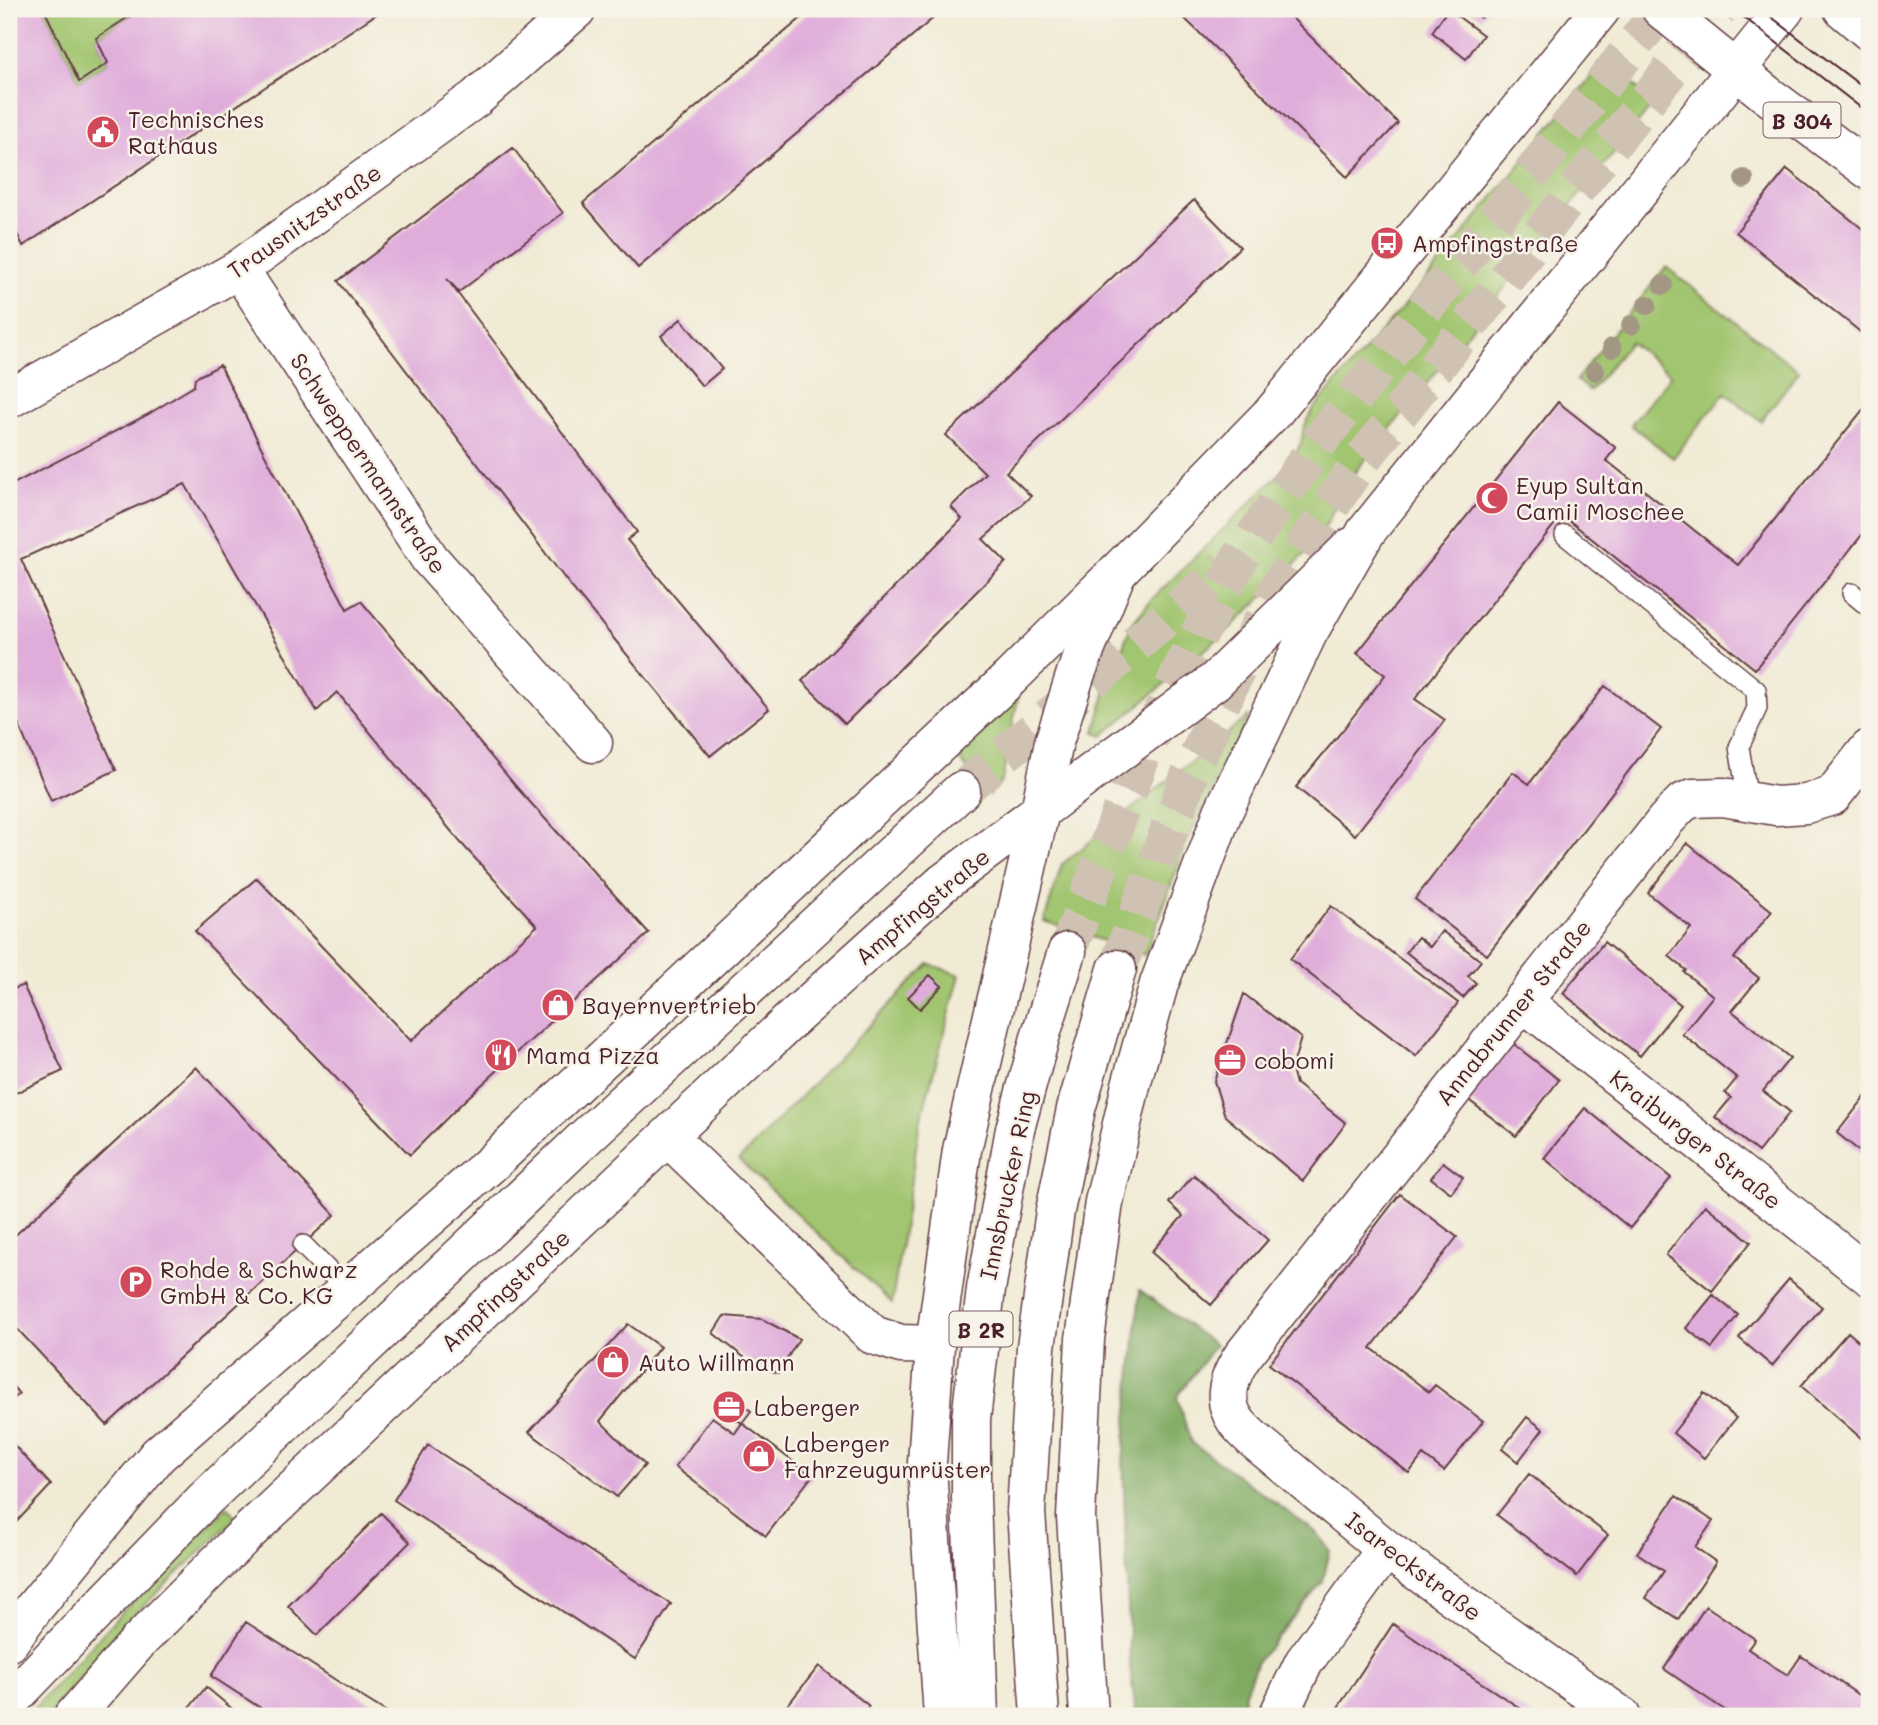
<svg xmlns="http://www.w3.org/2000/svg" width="1878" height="1725" viewBox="0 0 1878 1725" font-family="Mali,sans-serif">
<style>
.green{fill:#a1c56f;stroke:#76724d;stroke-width:2}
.forest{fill:#80aa62;stroke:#656446;stroke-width:2}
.building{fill:#e0addb}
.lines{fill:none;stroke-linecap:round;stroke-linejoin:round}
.trunk-tunnel{stroke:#d0c2b3;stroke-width:38;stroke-dasharray:38 19;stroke-linecap:butt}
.service-casing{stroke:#633e44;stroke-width:22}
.minor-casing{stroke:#633e44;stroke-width:41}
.secondary-casing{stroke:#633e44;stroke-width:41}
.primary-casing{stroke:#633e44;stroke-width:41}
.trunk-casing{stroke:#633e44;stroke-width:41}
.service{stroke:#fff;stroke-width:19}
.minor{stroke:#fff;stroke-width:38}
.secondary{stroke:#fff;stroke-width:38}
.primary{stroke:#fff;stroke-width:38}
.trunk{stroke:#fff;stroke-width:38}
.tram{stroke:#4a1f2b;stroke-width:2}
.tree{fill:#a39682}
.labels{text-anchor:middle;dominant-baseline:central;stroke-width:5;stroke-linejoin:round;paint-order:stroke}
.shield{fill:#f7f3e8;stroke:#7e5f64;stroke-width:2}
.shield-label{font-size:21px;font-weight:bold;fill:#4a1f2b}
.poi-label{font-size:23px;fill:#4a1f2b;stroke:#f7f3e8;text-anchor:start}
.street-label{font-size:23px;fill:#4a1f2b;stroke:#f7f3e8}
</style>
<rect width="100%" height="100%" fill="#f7f3e8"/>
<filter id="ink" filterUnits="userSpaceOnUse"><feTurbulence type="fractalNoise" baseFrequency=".0143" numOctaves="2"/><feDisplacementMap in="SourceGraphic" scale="14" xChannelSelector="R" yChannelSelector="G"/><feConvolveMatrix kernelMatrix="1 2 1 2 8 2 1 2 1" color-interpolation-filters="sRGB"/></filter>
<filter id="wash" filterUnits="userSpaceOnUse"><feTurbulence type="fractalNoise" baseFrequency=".00686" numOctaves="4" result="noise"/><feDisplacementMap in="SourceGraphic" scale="28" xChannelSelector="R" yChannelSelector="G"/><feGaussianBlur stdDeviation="1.57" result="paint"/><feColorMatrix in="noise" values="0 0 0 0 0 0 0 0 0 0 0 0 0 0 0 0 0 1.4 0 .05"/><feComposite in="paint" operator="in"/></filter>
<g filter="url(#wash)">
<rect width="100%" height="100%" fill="#f1ebd5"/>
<path class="green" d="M44,9h97l-45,29 12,25 -29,19z
M1604,61l51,41 -312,385c-7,16 -13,34 -23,49 -12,17 -29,32 -44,47 -53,56 -115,103 -174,153l-7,-4 13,-50 24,-58 19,-24 138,-135 12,-22 3,-16 10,-19 103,-117z
M1666,267l133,104 -38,50 -36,-28 -52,65 -42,-33 40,-50 -41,-33 -40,49 -14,-11z
M1019,692l-17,89 -13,14 -37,-44z
M1249,716l-62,126 -42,113 -101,-34 18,-57z
M929,964l31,11 -40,147 -28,181 -153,-143z
M227,1507l5,5 3,7 -103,98 -84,99h-21l96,-105z"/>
<path class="forest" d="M1140,1290l75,55 -38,52 14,45 126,91 13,18 -7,30 -66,81 -13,33v21h-108l-6,-50 -7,-206z"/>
<g id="blocks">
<path class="building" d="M9,9h35l35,73 29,-19 -12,-25 45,-29h243l-361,237 -14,-29v-24l4,-2 -4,-9z
M812,9h132l-306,259 -55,-65z
M1175,9h108l115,114 -51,54z
M1448,9l35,26 -17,24 -34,-27z
M1469,9h20l-8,9z
M513,148l50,65 -104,79 -12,-13 190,253 -10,8 142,169 -59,47 -141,-172 -231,-303z
M1787,169l82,65v105l-133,-107z
M1194,200l46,47 -234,225 25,24 -48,43 23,23 -161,162 -43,-43 160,-162 -11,-12 34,-34 -39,-38z
M681,319l41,50 -20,17 -41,-50z
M220,365l42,84 85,160 14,-8 158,189 130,143 -184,167 -55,55 -215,-224 62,-53 154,163 126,-115 -76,-83 -124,-151 -20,19 -132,-227 -164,75 95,211 -65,31 -42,-99v-216l138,-71 47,-29 1,-8z
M1558,402l58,46 -10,12 132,105 131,-163v124l-114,143 -193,-154 -147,184 30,21 -90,115 -59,-48 46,-56 43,-56 -28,-22z
M1605,686l56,43 -174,226 -72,-56 98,-127 16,12z
M1687,843l85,68 -38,47 25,20 -27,33 58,47 -27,33 27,21 -32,40 -43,-35 16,-19 -6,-5 12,-15 -55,-44 31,-38 -29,-24 2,-2 -17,-14 22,-28 -43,-35z
M1331,906l127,97 -42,53 -126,-97z
M1442,931l39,30 -13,15 8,7 -13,15 -57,-46 12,-15 12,10z
M1604,942l77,63 -41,51 -77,-63z
M930,975l12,11 -22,23 -12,-12z
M23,985l40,86 -54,25v-105z
M1244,994l57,44 -9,31 4,15 50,39 -43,58 -78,-65 -11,-35z
M1510,1041l49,39 -43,56 -50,-38z
M196,1067l139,148 -228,210 -98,-105v-79z
M1869,1092v67l-32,-26z
M1585,1108l86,70 -41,50 -86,-70z
M1443,1162l20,15 -12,16 -20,-15z
M1194,1175l74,65 -57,65 -60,-53 32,-36 -14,-13z
M1400,1194l57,43 -86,111 58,44 6,-7 48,36 -39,50 -21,-16 -14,18 -140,-109z
M1705,1205l46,37 -39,49 -46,-36z
M1789,1279l33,28 -50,59 -33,-28z
M1713,1295l25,20 -26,33 -26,-20z
M724,1316l38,3 37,20 -21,34 -24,-8 -41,-32z
M628,1324l32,23 -60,74 45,44 -28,32 -88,-65z
M1848,1332l21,18v95l-68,-59z
M9,1382l10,12 -10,9z
M1704,1393l32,25 -32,40 -31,-25z
M746,1407l5,4 -9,12 -5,-3z
M712,1417l23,16 7,-10 70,53 -46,60 -91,-69z
M1527,1417l16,12 -25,33 -16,-13z
M9,1440l42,45 -42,45z
M428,1445l243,159 -36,55 -241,-159z
M1529,1474l79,61 -31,41 -80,-61z
M1676,1496l37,25 -18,26 21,15 -38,57 -32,-21 18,-27 -27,-18z
M381,1513l29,29 -93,93 -29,-29z
M1706,1606l49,33 -7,10 25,17 15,9 13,-19 68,46v14h-135l-23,-15 -47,-32z
M246,1622l113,73 34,21h-120l-62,-40z
M1393,1624l32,22 107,70h-184l-11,-7z
M819,1666l50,40 -8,10h-82z
M206,1687l30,25 -4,4h-49z"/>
</g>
</g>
<g filter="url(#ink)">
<use href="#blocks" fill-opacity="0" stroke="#633e44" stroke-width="2"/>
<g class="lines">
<path class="trunk-tunnel" d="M961,791l264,-222
M1067,952l76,-199 45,-98 52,-98 78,-114 344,-434
M1117,969l74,-198 43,-95 48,-95 73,-112 364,-460"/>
<defs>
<path id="service" d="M1565,535l191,155 1,18 -18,39 9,53
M1852,593l17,14
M303,1245l44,45"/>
<path id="minor" d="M239,269l191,290 163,184
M9,399l230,-130 237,-171 101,-89
M1522,1001l347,275
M668,1137l205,198 28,9 34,1
M1278,1716l26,-54 82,-113
M1621,1716l-235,-167 -134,-111c-5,-5 -12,-11 -16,-17 -15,-21 -7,-44 6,-64l424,-537 16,-17 11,-5 30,-1 53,9 30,-2 26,-8 37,-47"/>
<path id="secondary" d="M9,1642l24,-33 125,-154 334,-292 518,-485 107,-106
M74,1716l64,-74 104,-104 549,-518 152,-137 272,-202 136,-134"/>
<path id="primary" d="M1661,9l105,85 103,76
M1843,9l26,22
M1366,532l419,-523
M1117,572l158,-162 326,-401"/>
<path id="trunk" d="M9,1702l196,-203 384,-365 372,-343
M943,1716l-12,-176 -4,-77 8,-118 27,-195 78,-339 14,-69 22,-69 41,-101
M979,1716l-8,-218v-79l15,-130 29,-160 26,-95 26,-82
M1040,1716l-14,-204 10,-165 19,-136 21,-102 41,-140
M1089,1716l-13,-199 9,-178 19,-137 27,-117 28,-101 64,-172 85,-179 58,-101"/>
</defs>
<use href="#service" class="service-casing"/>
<use href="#minor" class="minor-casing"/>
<use href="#secondary" class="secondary-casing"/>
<use href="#primary" class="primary-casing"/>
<use href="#trunk" class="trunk-casing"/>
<use href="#service" class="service"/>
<use href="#minor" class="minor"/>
<use href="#secondary" class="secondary"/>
<use href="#primary" class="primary"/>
<use href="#trunk" class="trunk"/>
<path class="tram" d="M1733,9l136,105
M1761,9l108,83"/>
</g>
<g class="tree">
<circle cx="1744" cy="179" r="10"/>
<circle cx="1663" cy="285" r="10"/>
<circle cx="1647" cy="305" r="10"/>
<circle cx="1631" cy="325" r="10"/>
<circle cx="1612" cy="348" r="10"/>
<circle cx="1595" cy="371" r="10"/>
</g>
</g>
<defs>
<symbol id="civic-disc" viewBox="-11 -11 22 22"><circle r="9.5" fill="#d1495b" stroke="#f7f3e8"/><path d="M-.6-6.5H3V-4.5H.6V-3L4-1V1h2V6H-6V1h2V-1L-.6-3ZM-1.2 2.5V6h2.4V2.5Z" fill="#fff"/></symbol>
<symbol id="bus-disc" viewBox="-11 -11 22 22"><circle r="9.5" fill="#d1495b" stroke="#f7f3e8"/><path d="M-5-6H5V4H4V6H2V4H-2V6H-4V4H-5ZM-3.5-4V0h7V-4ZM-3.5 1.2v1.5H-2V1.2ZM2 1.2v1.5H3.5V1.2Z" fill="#fff"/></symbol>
<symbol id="mosque-disc" viewBox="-11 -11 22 22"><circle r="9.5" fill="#d1495b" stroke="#f7f3e8"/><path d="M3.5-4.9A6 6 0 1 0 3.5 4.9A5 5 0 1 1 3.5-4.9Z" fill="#fff"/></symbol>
<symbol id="shop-disc" viewBox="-11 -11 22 22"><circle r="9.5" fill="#d1495b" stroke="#f7f3e8"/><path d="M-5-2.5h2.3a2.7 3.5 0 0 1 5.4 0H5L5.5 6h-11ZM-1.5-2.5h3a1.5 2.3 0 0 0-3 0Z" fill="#fff"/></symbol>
<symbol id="restaurant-disc" viewBox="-11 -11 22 22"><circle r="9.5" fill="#d1495b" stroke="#f7f3e8"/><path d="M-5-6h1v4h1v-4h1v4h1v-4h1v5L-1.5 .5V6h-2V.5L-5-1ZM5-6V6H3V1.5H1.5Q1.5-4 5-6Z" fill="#fff"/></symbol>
<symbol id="office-disc" viewBox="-11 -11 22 22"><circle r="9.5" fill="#d1495b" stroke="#f7f3e8"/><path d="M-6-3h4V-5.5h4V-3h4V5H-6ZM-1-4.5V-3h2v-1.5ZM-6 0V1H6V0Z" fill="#fff"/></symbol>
<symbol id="parking-disc" viewBox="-11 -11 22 22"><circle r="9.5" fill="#d1495b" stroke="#f7f3e8"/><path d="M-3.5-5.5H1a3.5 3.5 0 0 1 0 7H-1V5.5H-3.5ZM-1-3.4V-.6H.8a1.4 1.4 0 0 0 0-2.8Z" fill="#fff"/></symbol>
</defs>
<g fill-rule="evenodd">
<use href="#civic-disc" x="84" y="113" width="38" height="38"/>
<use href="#bus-disc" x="1368" y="224" width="38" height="38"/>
<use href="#mosque-disc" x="1473" y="479" width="38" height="38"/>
<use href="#shop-disc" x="539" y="986" width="38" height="38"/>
<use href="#restaurant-disc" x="482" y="1036" width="38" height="38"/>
<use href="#office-disc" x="1211" y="1041" width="38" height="38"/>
<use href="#parking-disc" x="117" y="1263" width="38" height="38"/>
<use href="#shop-disc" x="594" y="1343" width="38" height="38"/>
<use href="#office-disc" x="710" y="1388" width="38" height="38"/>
<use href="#shop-disc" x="740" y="1437" width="38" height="38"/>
</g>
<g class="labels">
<g class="shield">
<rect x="1763.5" y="102.5" width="77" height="35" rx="5"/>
<rect x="949.5" y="1311.5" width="63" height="35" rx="5"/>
</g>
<g class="shield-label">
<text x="1802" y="120">B 304</text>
<text x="981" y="1329">B 2R</text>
</g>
<g class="poi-label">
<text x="128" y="119">Technisches<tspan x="128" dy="26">Rathaus</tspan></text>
<text x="1412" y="243">Ampfingstraße</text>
<text x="1516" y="485">Eyup Sultan<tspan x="1516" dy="26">Camii Moschee</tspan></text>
<text x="582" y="1005">Bayernvertrieb</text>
<text x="526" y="1055">Mama Pizza</text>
<text x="1254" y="1060">cobomi</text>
<text x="160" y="1269">Rohde &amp; Schwarz<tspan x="160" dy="26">GmbH &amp; Co. KG</tspan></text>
<text x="638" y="1362">Auto Willmann</text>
<text x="754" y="1407">Laberger</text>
<text x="784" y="1443">Laberger<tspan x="784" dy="26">Fahrzeugumrüster</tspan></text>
</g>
<g class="street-label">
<text transform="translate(304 221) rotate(-35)">Trausnitzstraße</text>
<text transform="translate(369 463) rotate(56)">Schweppermannstraße</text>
<text transform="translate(922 906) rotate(-40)">Ampfingstraße</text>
<text transform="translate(1513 1012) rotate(-51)">Annabrunner Straße</text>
<text transform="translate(1696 1139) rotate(38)">Kraiburger Straße</text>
<text transform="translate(1007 1185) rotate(-78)">Innsbrucker Ring</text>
<text transform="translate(505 1290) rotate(-43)">Ampfingstraße</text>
<text transform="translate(1414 1566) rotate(37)">Isareckstraße</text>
</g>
</g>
<rect width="1878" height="1725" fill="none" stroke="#f7f3e8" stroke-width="35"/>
</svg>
